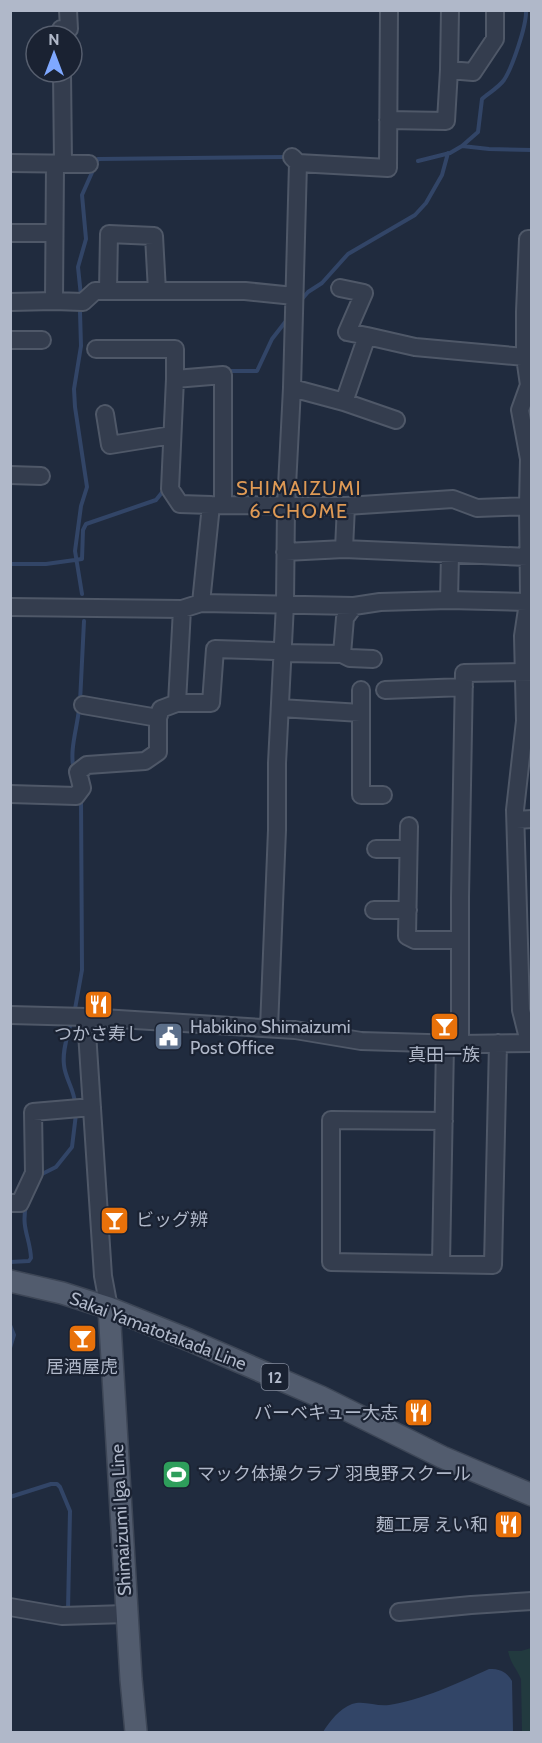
<svg xmlns="http://www.w3.org/2000/svg" width="542" height="1743" viewBox="0 0 542 1743" font-family="Cabin,'Noto Sans JP',sans-serif">
<style>
.green{fill:#223a3f}
.water{fill:#324567}
.lines{fill:none;stroke-linecap:round;stroke-linejoin:round}
.stream{stroke:#324567;stroke-width:4}
.minor-casing{stroke:#4f5868;stroke-width:20}
.major-casing{stroke:#3d4656;stroke-width:24}
.minor{stroke:#343d4e;stroke-width:16}
.major{stroke:#525c6e;stroke-width:21}
.labels{text-anchor:middle;dominant-baseline:central;stroke-width:4.5;stroke-linejoin:round;paint-order:stroke}
.shield{fill:#1a2232;stroke:#838b9c;stroke-width:1.5}
.shield-label{font-size:16px;font-weight:bold;fill:#b0b8c9}
.poi-label{font-size:18px;fill:#b0b8c9;stroke:#1a2232;text-anchor:start}
.street-label{font-size:18px;fill:#b0b8c9;stroke:#1a2232}
.neighbourhood-label{font-size:20px;letter-spacing:1.5px;fill:#df9a55;stroke:#1a2232}
</style>
<rect width="100%" height="100%" fill="#202b3e"/>
<path class="green" d="M531,1648v84h-9l-1,-53c-5,-12 -10,-14 -13,-28h13z"/>
<path class="water" d="M489,1669c11,0 17,2 23,12l1,51h-190c7,-11 16,-23 29,-28 12,-4 25,3 37,1 30,-4 72,-23 100,-36z"/>
<g class="lines">
<path class="stream" d="M462,146l16,-14 4,-33c7,-6 17,-12 22,-19 8,-12 23,-55 22,-70
M418,161l32,-8 12,-7 27,3 43,1
M81,296l-3,-29 8,-28 -4,-44 16,-36 190,-2
M302,299l6,-7 14,-9 26,-29 67,-39 11,-12 16,-28 6,-22
M80,312l1,34 -7,43 1,18 12,80 -6,19 -6,45 7,43
M226,371h31l15,-32 14,-18
M10,564h36l36,-5 1,-29 3,-6 70,-24 8,-10
M80,702l4,-81
M74,770c-5,-19 3,-41 5,-61
M75,1009l7,-39 -1,-173
M71,1021c-3,15 -9,29 -7,44 1,13 10,24 11,38
M38,1176l18,-9 16,-20 4,-33
M10,1262l19,-1 2,-3c-1,-21 -10,-29 -5,-53
M10,1325l4,10 -4,13
M10,1497l41,-13h6l3,3 10,24 -2,100"/>
<defs>
<path id="minor" d="M61,36v-7h8l-1,-19
M449,70l24,2 22,-33v-29
M62,72l1,92
M388,120l58,1 3,-51 1,-60
M292,157l6,6 90,5 1,-158
M10,163l79,1
M55,164l-1,137 29,1 12,-11h150l49,5
M10,233h44
M340,288l24,5 -17,39 20,4
M108,291l1,-57 45,2 3,55
M10,302l44,-1
M525,312l3,-73h4
M10,340h32
M96,349h79v30
M292,388l52,14 52,18
M344,402l23,-66 48,11 110,10
M105,414l5,31 62,-10
M10,475l31,1
M211,505l-31,-1 -10,-15 5,-110 48,-4v130
M344,549l2,-43
M285,552l59,-3 184,8
M449,600l1,-46
M201,603l10,-98 135,1 107,-7 24,9 51,-2
M10,607l172,2 19,-6 153,3 26,-4 69,-2 79,2
M342,654l8,4 23,1
M361,690v105h22
M385,690l79,-3
M177,703l5,-94
M83,705l75,13
M280,708l81,5
M10,794l66,2 6,-8 -4,-16 9,-7 58,-4 13,-9v-34l3,-9 16,-6h34l4,-54 60,2 8,2 59,1 3,-36 9,-12
M516,820l16,-1
M409,826l-2,110 8,4h45
M376,849h32
M374,910h34
M10,1015l76,2 209,13 66,11 99,3 72,-1
M86,1017l17,259 6,32
M269,1028l8,-198v-67l8,-159 1,-98 6,-118 6,-225
M529,1042l-8,-32 -6,-200 10,-89 -2,-85 6,-40 -1,-90 1,-47 -9,-49 9,-25 -4,-28v-45l7,-1
M460,1044v-147l4,-224 68,-1
M444,1121l-113,-1v142l162,3 5,-222
M10,1203h10l14,-30 -1,-61 59,-5
M441,1264l4,-220
M10,1607l52,9 64,-2
M399,1612l72,-7 61,-4"/>
<path id="major" d="M10,1281l52,12 47,15 80,32 132,57 121,60 90,38
M109,1308l22,371 5,53"/>
</defs>
<use href="#minor" class="minor-casing"/>
<use href="#major" class="major-casing"/>
<use href="#minor" class="minor"/>
<use href="#major" class="major"/>
</g>
<defs>
<symbol id="restaurant-square" viewBox="-11 -11 22 22"><rect x="-9" y="-9" width="18" height="18" rx="4" fill="#e8710a" stroke="#1a2232"/><path d="M-5-6h1v4h1v-4h1v4h1v-4h1v5L-1.5 .5V6h-2V.5L-5-1ZM5-6V6H3V1.5H1.5Q1.5-4 5-6Z" fill="#fff"/></symbol>
<symbol id="bar-square" viewBox="-11 -11 22 22"><rect x="-9" y="-9" width="18" height="18" rx="4" fill="#e8710a" stroke="#1a2232"/><path d="M-6-5H6L.8 .8V4.5H3.5V6h-7V4.5H-.8V.8Z" fill="#fff"/></symbol>
<symbol id="civic-square" viewBox="-11 -11 22 22"><rect x="-9" y="-9" width="18" height="18" rx="4" fill="#5c6f8a" stroke="#1a2232"/><path d="M-.6-6.5H3V-4.5H.6V-3L4-1V1h2V6H-6V1h2V-1L-.6-3ZM-1.2 2.5V6h2.4V2.5Z" fill="#fff"/></symbol>
<symbol id="stadium-square" viewBox="-11 -11 22 22"><rect x="-9" y="-9" width="18" height="18" rx="4" fill="#2e9e5b" stroke="#1a2232"/><path d="M0-5a6.5 5 0 1 0 0 10a6.5 5 0 1 0 0-10ZM-3.5-1.8h7v3.6h-7Z" fill="#fff"/></symbol>
</defs>
<g fill-rule="evenodd">
<use href="#restaurant-square" x="82" y="988" width="33" height="33"/>
<use href="#bar-square" x="428" y="1010" width="33" height="33"/>
<use href="#civic-square" x="152" y="1020" width="33" height="33"/>
<use href="#bar-square" x="98" y="1204" width="33" height="33"/>
<use href="#bar-square" x="66" y="1322" width="33" height="33"/>
<use href="#restaurant-square" x="402" y="1396" width="33" height="33"/>
<use href="#stadium-square" x="160" y="1458" width="33" height="33"/>
<use href="#restaurant-square" x="492" y="1508" width="33" height="33"/>
</g>
<g class="labels">
<rect class="shield" x="261.5" y="1364" width="27" height="26" rx="4.5"/>
<g class="shield-label">
<text x="275" y="1377">12</text>
</g>
<g class="poi-label">
<text x="190" y="1027">Habikino Shimaizumi<tspan x="190" dy="21">Post Office</tspan></text>
<text x="99" y="1034" text-anchor="middle">つかさ寿し</text>
<text x="444" y="1055" text-anchor="middle">真田一族</text>
<text x="136" y="1220">ビッグ辨</text>
<text x="82" y="1367" text-anchor="middle">居酒屋虎</text>
<text x="398" y="1413" text-anchor="end">バーベキュー大志</text>
<text x="197" y="1474">マック体操クラブ 羽曳野スクール</text>
<text x="488" y="1525" text-anchor="end">麺工房 えい和</text>
</g>
<g class="street-label">
<text transform="translate(158 1331) rotate(21)">Sakai Yamatotakada Line</text>
<text transform="translate(121 1520) rotate(-93)">Shimaizumi Iga Line</text>
</g>
<g class="neighbourhood-label">
<text x="299" y="488">SHIMAIZUMI<tspan x="299" dy="23">6-CHOME</tspan></text>
</g>
</g>
<rect width="542" height="1743" fill="none" stroke="#b0b8c9" stroke-width="24"/>
<g transform="translate(54 54)"><circle r="28" fill="#1a2232" stroke="#565e6e" stroke-width="1.5"/>
<path d="M0-4.5L10 22L0 15L-10 22Z" fill="#7fa8ff"/>
<text y="-9" font-size="16" font-weight="bold" text-anchor="middle" fill="#b0b8c9">N</text>
</g>
</svg>
